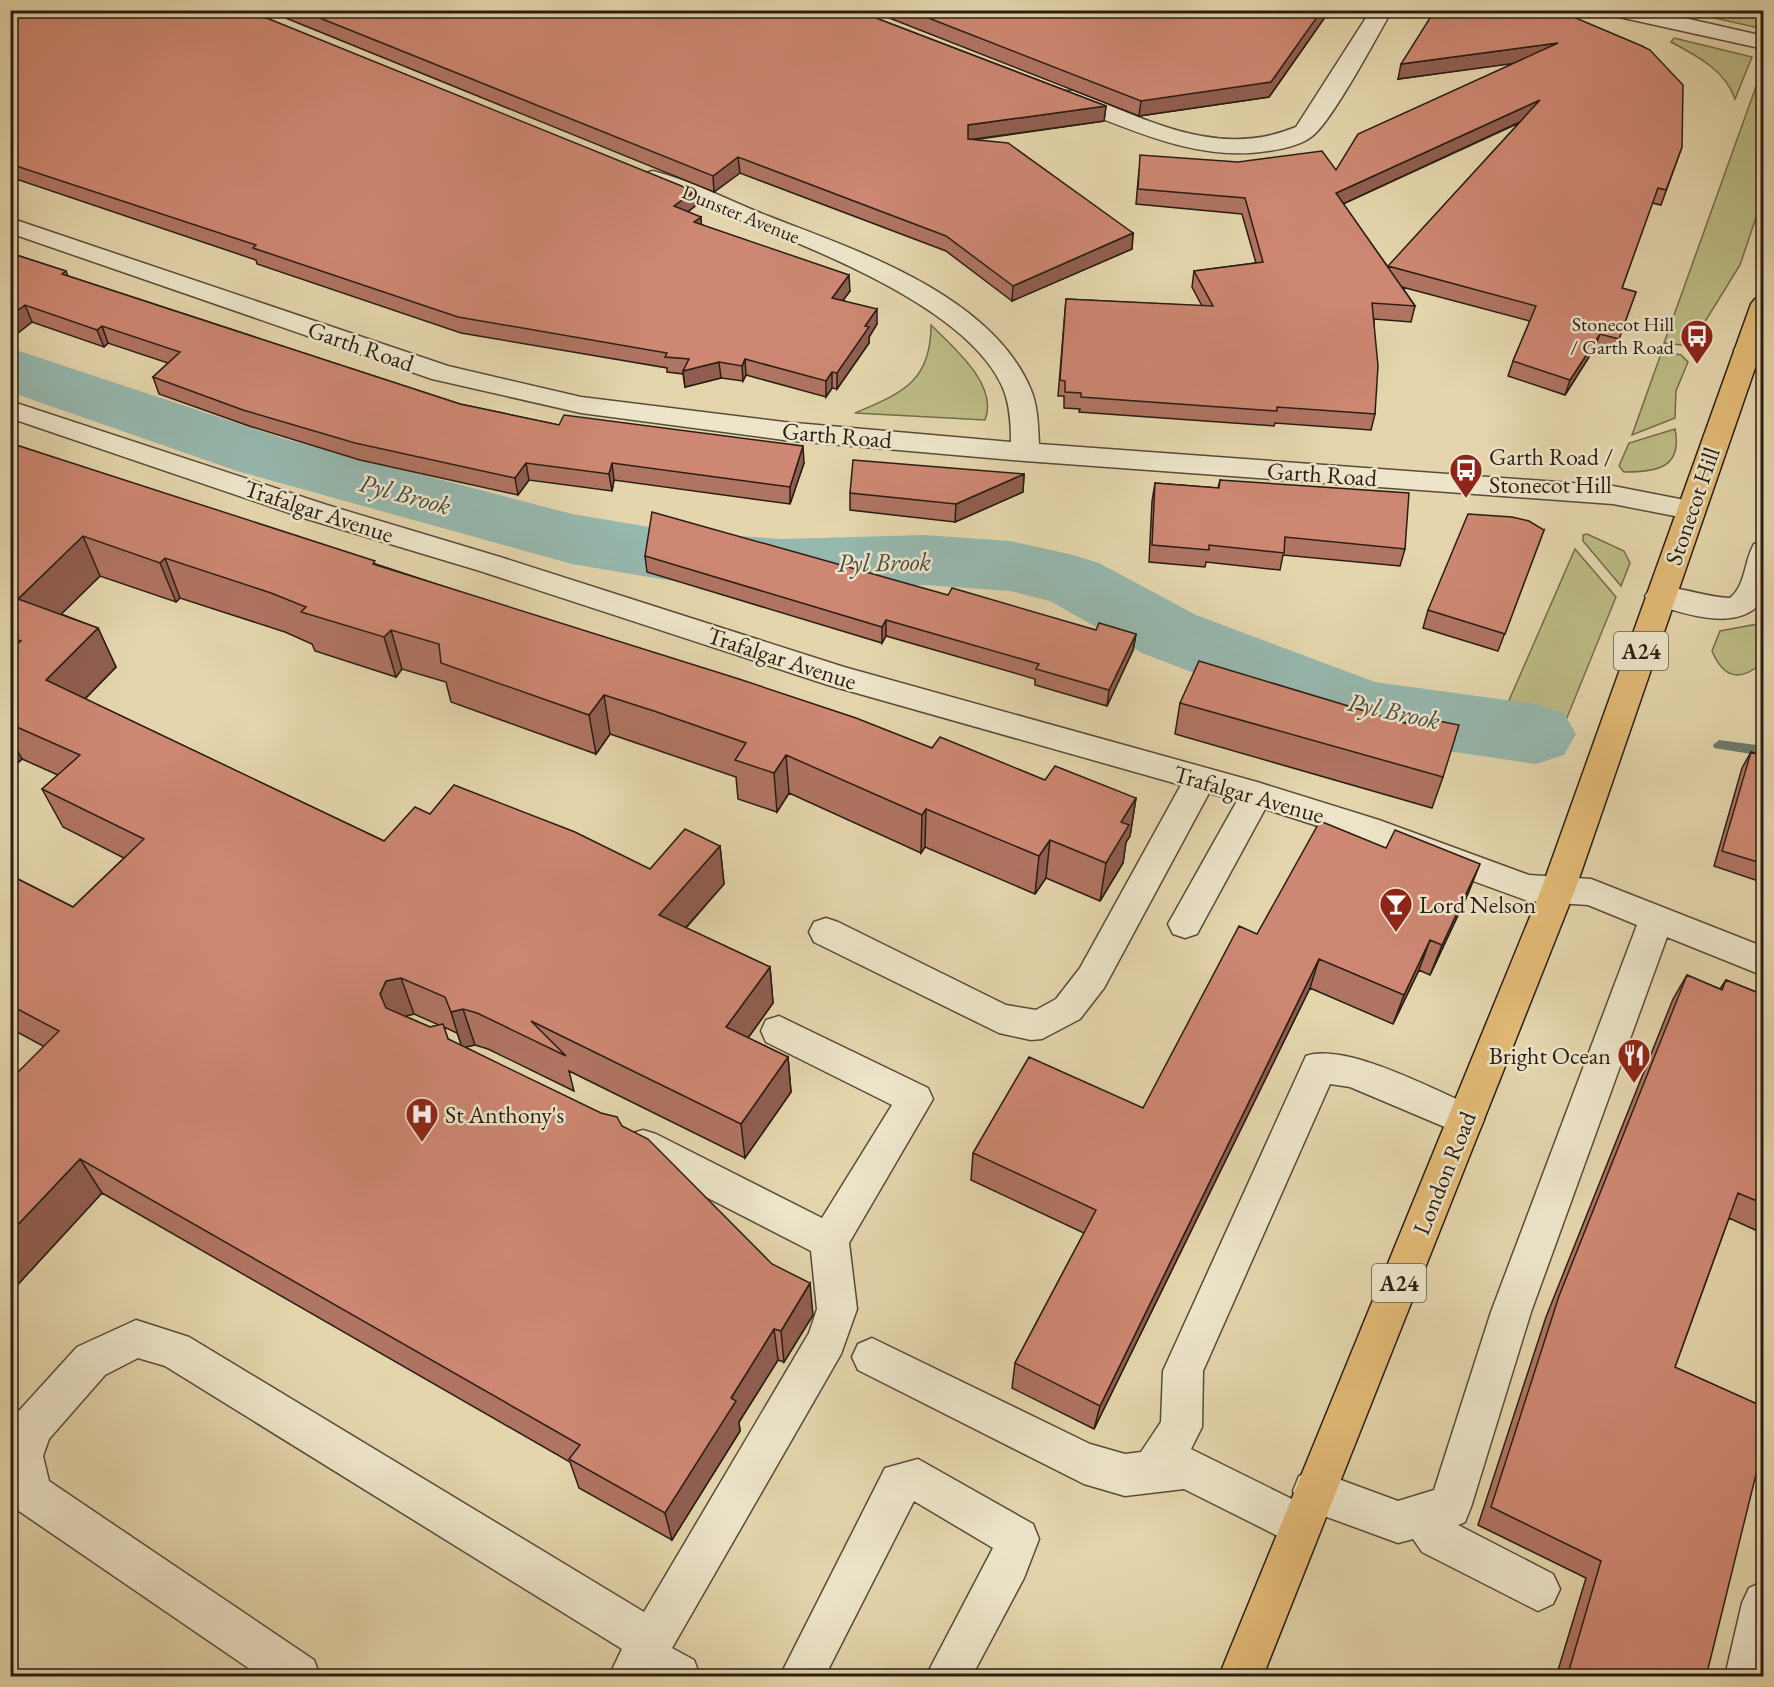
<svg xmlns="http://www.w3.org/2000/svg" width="1774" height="1687" viewBox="0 0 1774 1687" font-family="'EB Garamond',serif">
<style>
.green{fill:#bcbb84;stroke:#736c4c;stroke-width:1.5}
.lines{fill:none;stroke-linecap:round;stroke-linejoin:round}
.stream{fill:#6b7a70;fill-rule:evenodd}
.river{fill:#96b8ae;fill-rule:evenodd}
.minor-casing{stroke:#584b39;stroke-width:3}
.highway-casing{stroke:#2a1d13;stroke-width:3}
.minor{fill:#ede4c9;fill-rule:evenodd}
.highway{fill:#e2ba76;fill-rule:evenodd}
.wall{fill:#b07462;stroke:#2a1d13;stroke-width:1.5;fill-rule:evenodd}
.shaded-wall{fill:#905e50;stroke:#2a1d13;stroke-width:1.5}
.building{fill:#cd8772;stroke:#2a1d13;stroke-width:1.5}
.labels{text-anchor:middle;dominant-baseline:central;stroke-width:5;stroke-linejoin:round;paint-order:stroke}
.far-street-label{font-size:20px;fill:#2a1d13;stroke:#ede4c9}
.far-poi-label{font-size:20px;fill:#2a1d13;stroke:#ede4c9;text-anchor:end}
.shield{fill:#ede4c9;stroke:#64594a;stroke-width:1.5}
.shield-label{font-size:22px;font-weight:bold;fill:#2a1d13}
.street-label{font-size:24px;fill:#2a1d13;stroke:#ede4c9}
.poi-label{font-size:24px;fill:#2a1d13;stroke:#ede4c9;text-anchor:start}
.water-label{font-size:26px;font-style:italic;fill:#4a4c42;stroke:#ede4c9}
</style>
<rect width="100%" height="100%" fill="#e4d5ac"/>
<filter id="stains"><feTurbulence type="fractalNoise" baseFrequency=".00333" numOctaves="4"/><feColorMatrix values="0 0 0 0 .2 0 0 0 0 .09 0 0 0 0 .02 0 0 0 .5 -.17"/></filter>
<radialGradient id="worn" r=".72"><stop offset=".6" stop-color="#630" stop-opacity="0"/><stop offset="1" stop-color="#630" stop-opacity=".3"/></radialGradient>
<path class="green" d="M1692,11h71v14l-4,3 -67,-15z
M1674,38l78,19 -17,42c-10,-29 -38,-43 -64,-57z
M1763,67v130l-23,68 -50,81 -26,-3z
M931,325c22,22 68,60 54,95l-130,-7c47,-20 76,-31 76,-88z
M1662,351l19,4 7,7 -12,29 -1,27 -43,17z
M1675,429c8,40 -20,43 -51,43l-5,-6 10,-23z
M1587,534l37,17 6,12 -9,23 -38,-45v-6z
M1575,549l41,48 -52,128 -60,-13z
M1763,623l-3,42c-22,17 -37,12 -48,-14l8,-20z"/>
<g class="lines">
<path class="stream" d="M1719,740l45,6v10l-50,-8 -1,-3z"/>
<path class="river" d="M10,348l275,91 287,75 107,18 103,7 143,-4 85,6 63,14 26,8 97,52 179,67 161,22 28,9 12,21 -12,21 -28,9 -170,-25 -224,-86 -92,-52 -40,-10 -85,-6 -143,4 -103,-7 -107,-18 -335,-93 -227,-79z"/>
<defs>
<path id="minor" d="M1371,10h21c-14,25 -62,115 -81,127 -12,9 -29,12 -43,14 -74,12 -144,-25 -211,-50l-3,-5 3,-5h16c74,28 144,69 223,36z
M1608,10h41l115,26v13l-154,-34z
M653,171c39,10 77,30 115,45 88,34 224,79 263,174 7,17 7,36 8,54l574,42 77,15 10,2 4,7 -4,7 -10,2 -77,-15 -588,-43 -241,-21 -203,-27 -149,-34 -422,-146v-15l438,148 133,31 203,25 227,20c0,-18 -1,-37 -8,-54 -42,-98 -262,-165 -358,-205l-4,-5 4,-5z
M1747,342l17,5v18l-26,-9 -4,-6 4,-6z
M10,401l317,104 173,52 344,110 413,115 122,38 150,55 62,4 173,68v29l-97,-39 -136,375 -60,195 -6,15 -7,3 95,49 7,15 -7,15 -15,7 -116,-59 -9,-13 -15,4 -82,-30 5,13 -6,15 -15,6 -116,-58 -59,7 -41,-12 -226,-114 -6,-13 6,-13 14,-6 218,106 35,10 16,-2 20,-30 2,-51 143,-315c41,-14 132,36 173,53l5,11 -5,11 -13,5 -116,-49 -20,-3 -127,287 -1,56 -11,22 107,53 -5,-11 6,-15 15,-6 84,31 36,-11 57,-178 146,-387 -49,-20 -60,-4 -173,-63 -90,-29 -68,125 -12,4 -12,-4 -5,-10 69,-123 -28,-8 -105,195 -24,31 -38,20 -11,1 -32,-7 -185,-91 -5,-10 5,-10 12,-4 12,4 168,83 30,5 20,-11 24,-31 101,-183 -353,-100 -348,-114 -173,-52 -297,-101z
M1764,541v57c-23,37 -81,15 -114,5l-5,-7 5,-7c22,-7 54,9 80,9 16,-13 14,-37 24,-54z
M779,1016l149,72 5,11 -84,144 8,66 -16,45 -169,294 22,12 6,16h-91l13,-27 -457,-283 -27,-8 -33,17 -56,64 -6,17 6,25 265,179 6,16h-60l-244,-167 -6,-14v-66l7,-16 60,-66 59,-27 53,17 455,275 165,-279 8,-24 -6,-58 -181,-93 -6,-12 6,-12 13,-4 13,4 166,84 70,-113 -126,-63 -5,-11 5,-11z
M918,1459l115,65 6,15 -15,39 -52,98h-46l67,-128 -79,-47 -89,175h-45l105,-208z
M1764,1581v95h-39l17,-73 7,-15z"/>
<path id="highway" d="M1764,297v45l-189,548 -312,786h-44l322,-786 210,-586 4,-5z"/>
</defs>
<use href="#minor" class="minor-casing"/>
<use href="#highway" class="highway-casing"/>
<use href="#minor" class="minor"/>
<use href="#highway" class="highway"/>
</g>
<path class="wall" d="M10,10l685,196 -7,6 14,13 148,66 -7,9 34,24 -8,13v6l-32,46 -5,-1 -6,9 -80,-22 -3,6 -22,-3 -36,9 -2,-13 -16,-2v-4l-206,-35 -204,-69 -1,-4 -246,-83z
M266,10h589l251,96 -2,15 -131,19 160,93 -1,16 -120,52 -66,-50 -206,-78 -26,19z
M869,10h461l-61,87 -130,19z
M1415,10h142l125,137 -21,58 -9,-2 -30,85 14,4 -23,62 -19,-5 -29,46 -57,-19 5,-15 17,-40 -128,-34 13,19 -4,16 -37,-3 1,95 -4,16 -96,-7 -1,3 -195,-14 1,-3 -16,-1v-12h-6l8,-97 136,7 -10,-19 2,-16 62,-8 -14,-49 -106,-10 3,-34h197l177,-107 -115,16 35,-64zM1519,123l-131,144 -45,-63z
M10,253l56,18 2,5 392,128 99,21 245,38 -14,41 -176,-24 -2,11 -83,-11 -11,15 -158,-35 -111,-34 -90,-32 -6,-17 15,-14 -60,-20 -4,4 -72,-25 -22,17z
M10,443l922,305 113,32 91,18 -6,38 -4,6 -3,21 -23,38 -54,-23 -11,16 -110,-47 -4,6 -132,-60 -12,19 -39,-13 -2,-22 -126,-43 -14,20 -145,-52 -5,-20 -44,-13 -6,8 -81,-26 -3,-7 -27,-12 -105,-34 -4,4 -76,-26 -39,38 37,14 18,39 -31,32 299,142 46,-27 220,55 70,-23 4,38 -38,44 84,39 3,36 -25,35 40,19 3,35 -46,66 -176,-87 5,20 -86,-42 -13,-4 -10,2 157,79 191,189 -29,47 -6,-2 -39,62 1,9 -68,109 -93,-52 -9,-26 -468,-269 -92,100 33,-247 -33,-18v-153l63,32 51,-49 -61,-31 -21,-38 16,-14 -36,-16 -12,11zM414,1014l25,11 -9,2 -25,-11zM444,1027l13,6 5,13 -14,-7z
M1024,474l-1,18 -68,30 -105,-12v-17z
M1220,480l185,69 -5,17 -117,-11 -3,15 -74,-8 -1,5 -56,-5 3,-61 3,-18 63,5z
M1544,530l-46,121 -75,-23 5,-18z
M645,556l303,39 148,35 40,4 -3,16 -26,56 -72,-21v-6l-149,-43 -4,7 -235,-71z
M1180,703l226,20 2,-8 35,62 -11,31 -257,-74z
M1751,752l13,5v126l-50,-17 28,-98z
M1468,894l-38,81 -11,-5 -26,54 -83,-36 -216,441 -82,-41 3,-25 69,-130 -113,-53 2,-27 170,-45 114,-174z
M1687,975l33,14 6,-9 38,15v235l-2,3 -33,-15 -54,149 31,310h-150l30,-99 -108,-53 68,-208 127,-318z"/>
<path class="shaded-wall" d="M1322,10h8l-61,87 -130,19 2,-15z
M1558,43l-4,15 -156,21 3,-15z
M1540,100l-5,15 -203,94 4,-16z
M1106,106l-2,15 -137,19 1,-15z
M738,157l2,16 -26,19 -1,-16z
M694,191l1,15 -20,16 -1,-16z
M701,217l1,16 -8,-11z
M1133,233l-1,16 -120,52 1,-15z
M849,275l1,16 -17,23 -1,-16z
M25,305l7,17 -22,17v-23z
M877,309v15l-8,13v6l-32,46v-16l28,-47z
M102,326l6,17 -4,4 -7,-17z
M1600,334l-6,15 -29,46 5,-15z
M745,359l1,16 -3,6 -1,-15z
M719,362l2,16 -36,9 -2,-16z
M832,372v16l-6,9v-16z
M803,446l1,17 -14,41v-17z
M526,463l3,17 -11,15 -3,-17z
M612,463l2,17 -2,11 -3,-17z
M1024,474l-1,18 -68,30 1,-18z
M83,536l17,40 -63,62 -19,-39z
M165,558l15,40 -4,4 -16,-39z
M886,620v16l-4,7v-16z
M98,628l18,39 -51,52 -19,-39z
M391,630l11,39 -6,8 -12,-40z
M1136,634l-3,16 -26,56 2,-16z
M604,695l6,39 -14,20 -7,-39z
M10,737l12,22 -12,11z
M786,755l3,38 -12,19 -3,-39z
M1136,798l-6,38 -4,6 -3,21 -23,38 6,-38 15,-41z
M926,809l-1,38 -4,6 1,-38z
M1050,840l-4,38 -11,16 4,-38z
M720,846l4,38 -60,68 -5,-37z
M1480,864l-12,30 -38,81 12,-30z
M1430,940l-11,30 -26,54 11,-29z
M1319,959l-9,29 -216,441 6,-23z
M770,967l3,36 -43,60 -4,-36z
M401,978l13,36 -15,4 -6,12 -13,-36 6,-13z
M463,1009l12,36 -13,3 -11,-36z
M788,1057l3,35 -46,66 -4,-34z
M80,1159l22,34 -92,100v-60z
M810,1283l3,32 -29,47 -3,-31z
M774,1329l4,31 -39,62 1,9 -68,109 -7,-27 66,-115z"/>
<path class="building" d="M10,10h237l447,181 -20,15 27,11 -7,5 155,53 -17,23 45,11 -12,17 4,1 -32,46 -5,-1 -6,9 -81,-22 -3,7 -23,-4 -36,9 6,-12 -24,-2 2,-4 -209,-36 -205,-69 3,-3 -246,-81z
M300,10h555l251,96 -138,19v14l40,4 125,90 -120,53 -67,-50 -208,-79 -25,19z
M908,10h414l-51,72 -130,19z
M1435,10h122l85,36 8,4 33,35 -1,62 -16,43 -8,-2 -36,100 14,4 -17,47 -19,-5 -30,46 -57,-19 23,-55 -148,-40 152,-166 -204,93 79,113 -43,-3 6,63 -3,48 -98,-7v4l-196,-14v-4l-16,-1v-11l-5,-1 6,-81 147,7 -19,-35 69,-9 -18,-64 -107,-9 2,-34 98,7 84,-11 14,19 22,-36 200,-91 -157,21z
M10,253l56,18 -4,3 398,130 99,21 5,-10 239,31 -13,41 -178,-24 -3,11 -83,-11 -11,15 -160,-35 -112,-33 -90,-33 27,-25 -78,-26 -5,4 -72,-25 -15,11z
M10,443l365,118 -2,3 366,115 117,39 76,30 8,-11 105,43 10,-14 81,32 -15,24 8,3 -23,38 -56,-23 -11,16 -113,-47 -4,6 -136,-60 -12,18 -39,-13 11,-17 -92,-32 -50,-16 -15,20 -148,-52 -2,-19 -48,-14 -7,7 -83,-25 5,-5 -35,-14 -106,-35 -5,5 -77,-27 -65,63 80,29 -52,52 338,161 31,-34 15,7 24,-29 121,47 75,37 35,-40 35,17 -61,69 111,52 -44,60 62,30 -47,67 -210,-103 35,35 -89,-43 -14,-4 -12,3 -6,-15 -44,-19 -15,3 -6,13 6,14 44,19 13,-3 5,15 153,74 16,4 5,9 26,13 124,125 38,19 -29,48 -7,-2 -43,69 5,3 -71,112 -96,-54 11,-14 -500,-286 -70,74v-153l49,-49 -49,-26v-130l63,32 71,-68 -102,-50 38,-34 -70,-31v-74l11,-9 -11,-4z
M853,460l171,14 -68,30 -106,-11z
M1220,480l189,13 -4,56 -120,-12 -1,16 -75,-8v5l-57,-5 3,-62 64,5z
M652,512l296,83 4,-7 144,42 3,-7 37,11 -27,56 -73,-21 3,-5 -153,-44 -4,7 -237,-71z
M1468,514l44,3 17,4 15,9 -39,104 -77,-24z
M1199,661l209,63v-9l51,10 -16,52 -263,-74z
M1751,752l13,5v107l-42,-13z
M1320,821l66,27 9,-18 85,34 -38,81 -12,-5 -26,55 -85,-36 -219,447 -85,-43 81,-153 -123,-57 56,-96 114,51 96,-182 18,8z
M1687,975l35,15 4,-10 38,15v209l-26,-11 -63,174 89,40v35l-58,235h-139l34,-116 -110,-54 68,-211z"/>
<defs>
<symbol id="bus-pin" viewBox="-11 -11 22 30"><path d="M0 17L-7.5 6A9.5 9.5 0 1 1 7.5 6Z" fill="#8f2418" stroke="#ede4c9"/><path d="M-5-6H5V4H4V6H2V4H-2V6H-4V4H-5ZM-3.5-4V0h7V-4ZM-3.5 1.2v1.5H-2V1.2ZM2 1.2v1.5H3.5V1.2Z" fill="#fff"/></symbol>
<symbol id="bar-pin" viewBox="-11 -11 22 30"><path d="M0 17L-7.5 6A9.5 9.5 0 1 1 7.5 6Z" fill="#8f2418" stroke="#ede4c9"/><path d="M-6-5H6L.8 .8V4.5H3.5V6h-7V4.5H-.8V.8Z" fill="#fff"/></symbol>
<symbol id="restaurant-pin" viewBox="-11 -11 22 30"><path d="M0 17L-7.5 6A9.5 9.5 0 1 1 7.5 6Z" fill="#8f2418" stroke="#ede4c9"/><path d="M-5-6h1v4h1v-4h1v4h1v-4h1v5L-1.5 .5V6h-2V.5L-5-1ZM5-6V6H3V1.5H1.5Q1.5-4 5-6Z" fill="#fff"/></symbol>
<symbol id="hospital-pin" viewBox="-11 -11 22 30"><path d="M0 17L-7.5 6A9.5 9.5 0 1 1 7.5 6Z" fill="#8f2418" stroke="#ede4c9"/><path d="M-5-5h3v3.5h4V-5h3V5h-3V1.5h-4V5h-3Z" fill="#fff"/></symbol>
</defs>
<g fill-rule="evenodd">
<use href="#bus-pin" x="1678" y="317" width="38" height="52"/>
<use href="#bus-pin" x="1447" y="451" width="38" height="52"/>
<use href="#bar-pin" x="1377" y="885" width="38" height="52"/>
<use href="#restaurant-pin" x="1615" y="1036" width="38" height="52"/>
<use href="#hospital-pin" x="403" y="1095" width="38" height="52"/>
</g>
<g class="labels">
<g class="far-street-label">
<text transform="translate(741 214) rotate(22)">Dunster Avenue</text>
</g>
<g class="far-poi-label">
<text x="1674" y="324">Stonecot Hill<tspan x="1674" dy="23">/ Garth Road</tspan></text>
</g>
<g class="shield">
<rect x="1614" y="632" width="54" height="38" rx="4.5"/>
<rect x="1372" y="1264" width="54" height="38" rx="4.5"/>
</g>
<g class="shield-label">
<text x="1641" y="651">A24</text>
<text x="1399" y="1283">A24</text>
</g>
<g class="street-label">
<text transform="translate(361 346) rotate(19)">Garth Road</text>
<text transform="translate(837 435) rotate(5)">Garth Road</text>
<text transform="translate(1322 474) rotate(4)">Garth Road</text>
<text transform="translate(1692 506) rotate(-71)">Stonecot Hill</text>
<text transform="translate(319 511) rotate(18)">Trafalgar Avenue</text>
<text transform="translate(782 658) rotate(18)">Trafalgar Avenue</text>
<text transform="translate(1249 794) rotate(16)">Trafalgar Avenue</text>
<text transform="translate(1444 1173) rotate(-68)">London Road</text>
</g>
<g class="poi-label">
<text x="1489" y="456">Garth Road /<tspan x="1489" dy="28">Stonecot Hill</tspan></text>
<text x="1419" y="904">Lord Nelson</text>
<text x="1611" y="1055" text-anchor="end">Bright Ocean</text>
<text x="445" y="1114">St Anthony's</text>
</g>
<g class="water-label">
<text transform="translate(405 494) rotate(15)">Pyl Brook</text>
<text transform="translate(884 562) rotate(-1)">Pyl Brook</text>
<text transform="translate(1394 711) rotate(12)">Pyl Brook</text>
</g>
</g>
<rect width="1774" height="1687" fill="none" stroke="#e4d5ac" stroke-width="36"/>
<rect x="12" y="12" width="1750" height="1663" fill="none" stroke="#2a1d13" stroke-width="3"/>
<rect x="18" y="18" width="1738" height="1651" fill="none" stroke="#2a1d13" stroke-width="1.5"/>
<rect width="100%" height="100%" filter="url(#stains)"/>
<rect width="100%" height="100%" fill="url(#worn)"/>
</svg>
